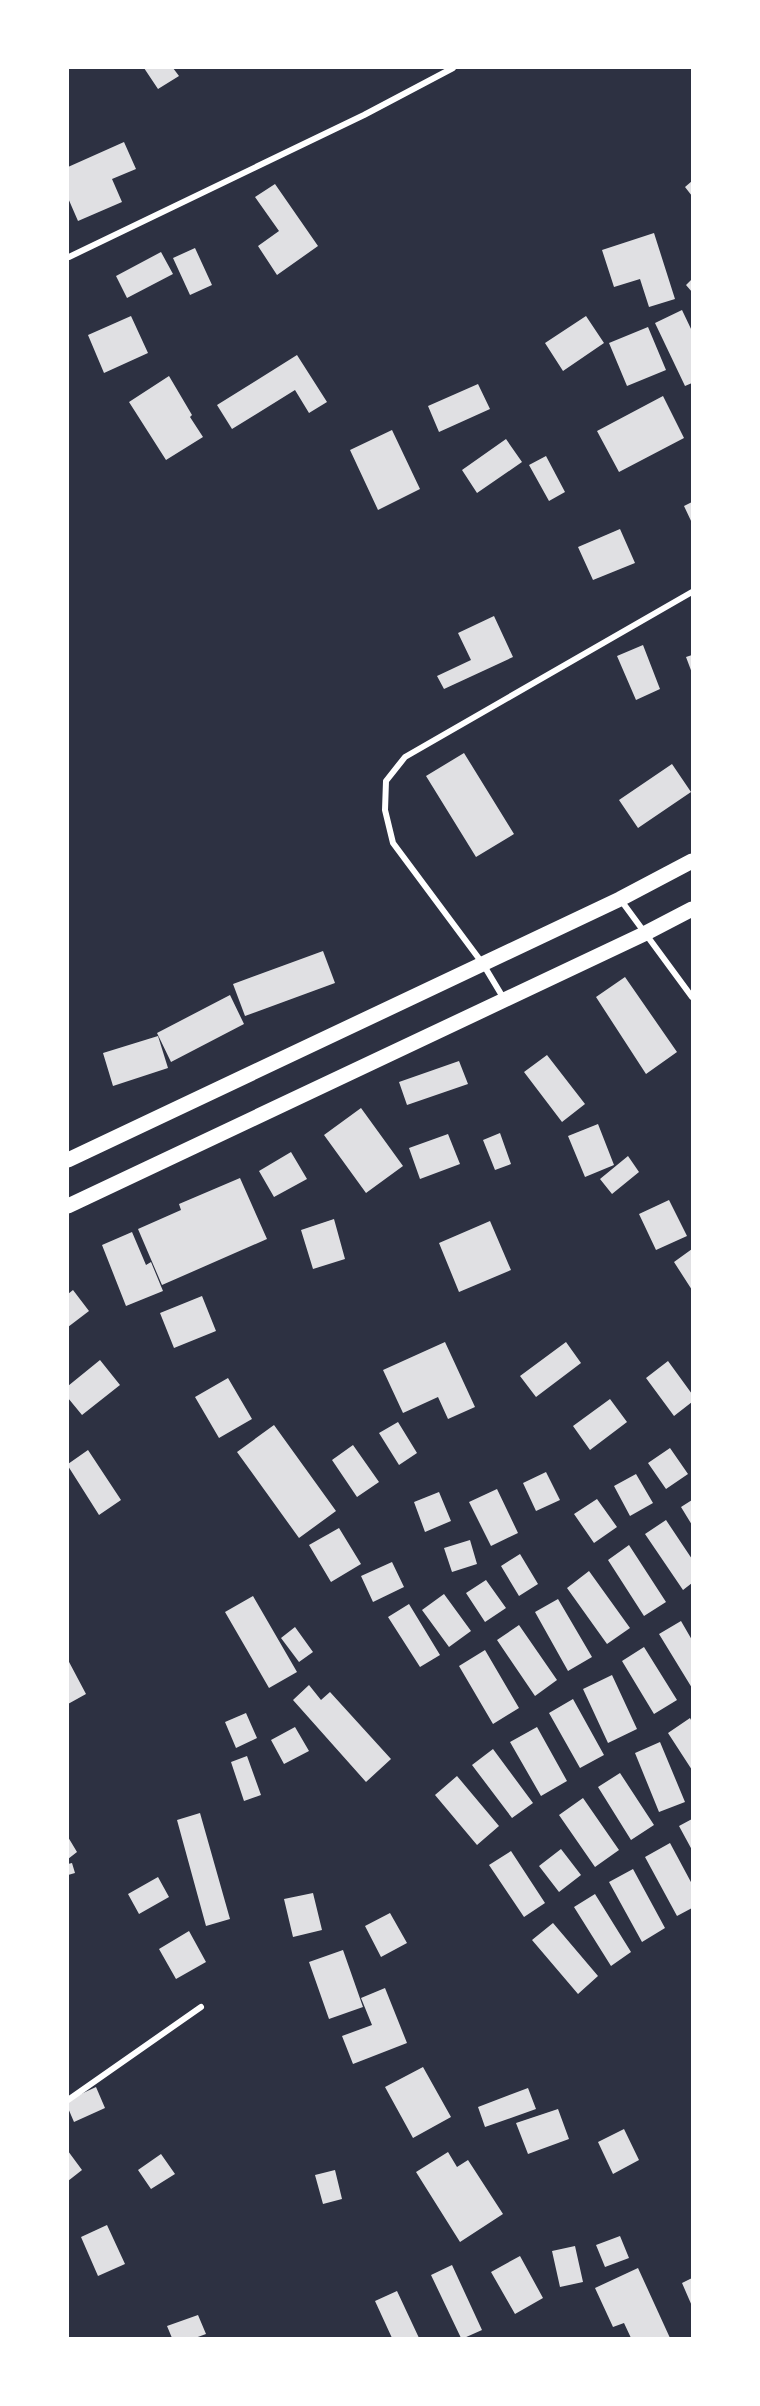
<svg xmlns="http://www.w3.org/2000/svg" width="760" height="2406" viewBox="0 0 760 2406" font-family="'Fira Sans',sans-serif">
<style>
.building{fill:#e0e0e3}
.lines{fill:none;stroke-linecap:round;stroke-linejoin:round}
.minor{stroke:#fff;stroke-width:6}
.primary{stroke:#fff;stroke-width:15}
</style>
<rect width="100%" height="100%" fill="#2d3142"/>
<path class="building" d="M144,68h29l6,8 -21,13z
M124,142l12,27 -24,10 10,23 -44,19 -10,-23v-31z
M692,181v15l-7,-9z
M275,184l43,62 -41,29 -19,-29 21,-15 -24,-34z
M654,233l21,66 -26,8 -9,-28 -26,8 -12,-37z
M195,248l17,37 -22,10 -17,-37z
M161,252l12,22 -46,24 -11,-22z
M692,279v13l-6,-7z
M682,310l10,21v52l-7,3 -30,-63z
M131,316l17,37 -44,20 -16,-38z
M586,316l18,27 -41,28 -18,-28z
M648,327l18,43 -39,16 -18,-43z
M297,355l30,47 -18,11 -14,-23 -63,39 -15,-24z
M169,376l23,39 -2,2 13,20 -37,23 -37,-58z
M478,384l12,25 -51,23 -11,-26z
M663,396l21,42 -65,34 -22,-41z
M392,430l28,59 -42,21 -28,-60z
M506,439l16,23 -45,31 -15,-23z
M546,456l19,36 -16,9 -20,-36z
M692,502v21l-8,-17z
M620,529l15,34 -42,17 -15,-33z
M494,616l19,41 -69,32 -7,-13 34,-16 -13,-27z
M643,645l17,44 -24,11 -19,-44z
M692,655v18l-6,-16z
M464,753l50,81 -38,23 -50,-81z
M672,764l19,28 -53,36 -19,-28z
M323,951l12,32 -90,33 -12,-32z
M625,977l52,75 -31,22 -50,-77z
M230,995l14,29 -73,38 -14,-29z
M158,1036l10,32 -55,18 -10,-33z
M547,1055l38,49 -23,18 -38,-50z
M459,1061l9,23 -61,21 -8,-23z
M361,1108l42,58 -37,27 -42,-58z
M598,1124l16,41 -29,12 -17,-41z
M500,1133l11,31 -16,6 -12,-30z
M448,1134l12,30 -40,15 -11,-31z
M291,1152l16,27 -33,18 -15,-26z
M628,1156l11,16 -27,22 -12,-15z
M240,1178l27,61 -105,46 -24,-56 43,-19 -2,-6z
M669,1200l18,36 -31,14 -17,-36z
M334,1219l11,40 -32,10 -12,-39z
M490,1221l21,49 -52,22 -20,-49z
M132,1232l14,33 5,-3 12,29 -37,15 -24,-61z
M692,1249v41l-18,-28z
M73,1290l16,21 -21,16v-33z
M202,1296l14,35 -42,17 -14,-35z
M445,1342l30,65 -27,12 -10,-22 -35,16 -20,-43z
M566,1342l15,21 -45,34 -16,-21z
M100,1360l20,25 -38,30 -14,-17v-12z
M668,1361l24,33v8l-18,14 -28,-38z
M228,1378l24,41 -33,19 -24,-41z
M610,1399l17,23 -37,28 -17,-24z
M398,1422l19,31 -18,12 -20,-32z
M274,1425l62,86 -37,27 -62,-86z
M353,1445l26,37 -22,15 -25,-37z
M670,1448l18,26 -22,15 -18,-26z
M88,1450l33,50 -22,15 -31,-49v-2z
M546,1472l14,28 -24,11 -13,-28z
M636,1474l17,29 -23,13 -16,-30z
M497,1489l21,44 -27,13 -22,-44z
M439,1492l12,29 -26,11 -11,-30z
M597,1499l20,28 -23,16 -20,-29z
M692,1500v25l-11,-18z
M666,1520l26,39v24l-9,7 -38,-56z
M339,1528l22,36 -30,18 -22,-37z
M470,1540l7,24 -25,8 -8,-24z
M629,1545l37,57 -22,14 -36,-56z
M520,1554l18,30 -19,12 -18,-30z
M392,1562l12,25 -31,15 -12,-26z
M589,1571l41,57 -23,16 -40,-56z
M486,1580l20,28 -21,14 -19,-29z
M444,1594l27,37 -22,16 -27,-37z
M253,1596l44,76 -28,16 -44,-76z
M558,1599l34,58 -24,14 -33,-59z
M409,1604l31,51 -20,12 -32,-50z
M681,1621l11,19v48l-33,-54z
M519,1625l38,55 -22,16 -38,-56z
M295,1627l18,25 -14,10 -18,-24z
M644,1647l33,53 -23,14 -32,-53z
M485,1650l34,58 -26,16 -34,-58z
M68,1660l18,34 -18,10z
M612,1675l25,54 -29,14 -25,-54z
M309,1685l12,15 9,-8 61,67 -25,23 -73,-82z
M573,1699l31,56 -24,13 -31,-55z
M246,1713l11,25 -21,10 -11,-26z
M690,1718l2,4v48l-24,-37z
M295,1727l14,24 -25,13 -13,-24z
M537,1727l30,54 -26,15 -31,-54z
M660,1742l25,60 -26,10 -24,-59z
M493,1749l40,54 -21,15 -40,-53z
M247,1756l14,39 -17,6 -13,-39z
M620,1773l34,52 -23,15 -33,-53z
M457,1776l42,50 -22,19 -42,-50z
M583,1798l36,52 -24,17 -36,-52z
M200,1813l30,106 -24,7 -29,-106z
M692,1819v31l-13,-24z
M68,1837l9,15 -9,7z
M670,1843l22,41v24l-15,8 -32,-59z
M561,1849l20,26 -22,17 -20,-26z
M511,1851l34,52 -21,14 -35,-52z
M72,1863l3,10 -7,2v-11z
M633,1869l32,59 -23,14 -33,-60z
M158,1877l11,20 -30,17 -11,-20z
M313,1893l9,37 -29,7 -9,-38z
M595,1894l36,58 -20,14 -37,-59z
M390,1913l17,30 -26,14 -16,-31z
M553,1923l45,53 -20,18 -46,-54z
M189,1931l17,31 -30,17 -17,-30z
M343,1950l20,57 -34,12 -20,-57z
M385,1988l22,55 -54,21 -11,-28 30,-11 -11,-27z
M423,2067l28,50 -38,21 -28,-51z
M96,2087l9,21 -31,14 -6,-14v-8z
M528,2088l8,21 -51,18 -7,-20z
M558,2109l11,30 -41,15 -12,-31z
M624,2129l15,31 -26,14 -15,-32z
M68,2151l14,19 -14,11z
M448,2152l9,15 11,-7 35,54 -43,28 -44,-70z
M161,2154l14,20 -24,15 -13,-19z
M335,2170l7,29 -19,5 -8,-29z
M107,2225l18,39 -27,12 -17,-39z
M620,2236l9,22 -24,9 -9,-22z
M575,2246l8,36 -23,5 -8,-36z
M520,2256l23,42 -28,16 -24,-42z
M452,2265l30,65 -18,8h-3l-30,-63z
M638,2268l32,70h-39l-7,-15 -11,4 -18,-39z
M692,2278v28l-10,-23z
M397,2291l22,47h-27l-17,-37z
M198,2315l8,19 -11,4h-23l-5,-12z"/>
<g class="lines">
<path class="minor" d="M69,257l295,-142 89,-47
M620,899l72,98
M504,999l-21,-35 -90,-121 -8,-33 1,-29 19,-24 287,-165
M68,2100l133,-93"/>
<path class="primary" d="M68,1160l552,-261 72,-38
M68,1206l576,-272 48,-25"/>
</g>
<rect width="760" height="2406" fill="none" stroke="#ffffff" stroke-width="138"/>
</svg>
